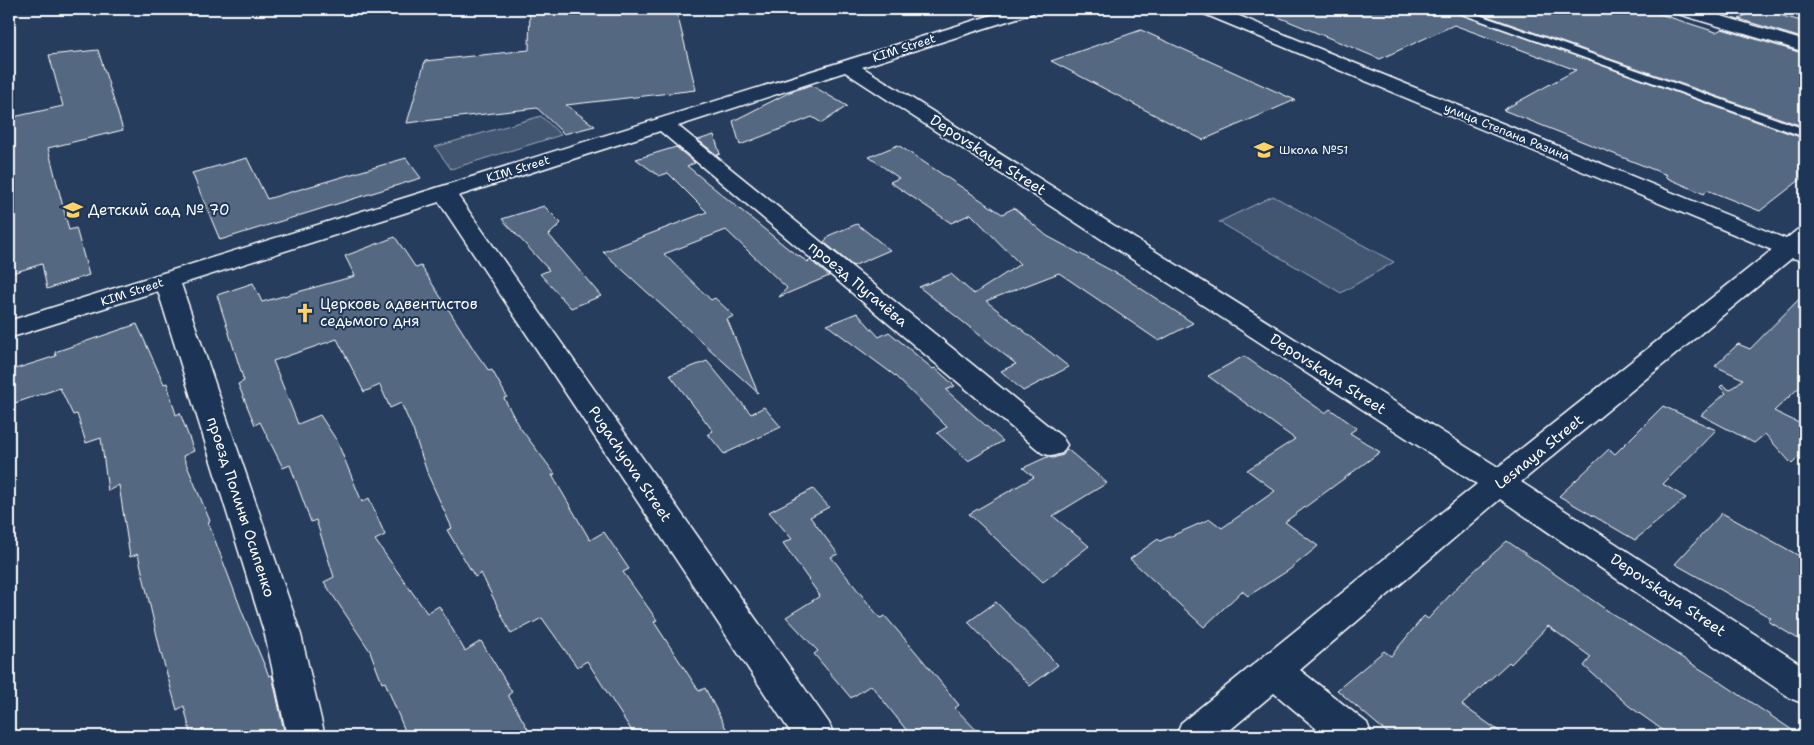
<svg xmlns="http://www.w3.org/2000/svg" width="1814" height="745" viewBox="0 0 1814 745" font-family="'Shantell Sans',sans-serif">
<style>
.green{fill:#425672;stroke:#a0aab8}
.building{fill:#556781;stroke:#fff}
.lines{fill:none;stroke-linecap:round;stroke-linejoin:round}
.service-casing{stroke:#fff;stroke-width:3}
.minor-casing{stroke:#fff;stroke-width:3}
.service{fill:#1d3557;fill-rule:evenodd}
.minor{fill:#1d3557;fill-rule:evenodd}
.labels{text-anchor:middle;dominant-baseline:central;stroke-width:4;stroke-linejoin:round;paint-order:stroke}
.far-street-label{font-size:12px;fill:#fff;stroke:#1d3557}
.far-poi-label{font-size:12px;fill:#fff;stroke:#1d3557;text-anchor:start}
.street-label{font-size:15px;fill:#fff;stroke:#1d3557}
.poi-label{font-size:15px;fill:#fff;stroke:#1d3557;text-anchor:start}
</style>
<rect width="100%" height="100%" fill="#263d5e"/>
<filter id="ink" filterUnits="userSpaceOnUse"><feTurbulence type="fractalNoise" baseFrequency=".02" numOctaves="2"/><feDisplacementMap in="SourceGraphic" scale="10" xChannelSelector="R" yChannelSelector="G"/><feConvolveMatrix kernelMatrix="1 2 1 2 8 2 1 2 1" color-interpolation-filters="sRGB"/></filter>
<g filter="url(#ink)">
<path class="green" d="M541,116l20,19 -110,34 -16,-22z
M1273,196l121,66 -53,31 -122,-71z"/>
<path class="building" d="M530,9h146l20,81 -130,15 29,21 -31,8 -27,-26 -130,15 18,-62 104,-11z
M1259,9h187l359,130v37l-45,35 -53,-21 -3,4 -39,-17 2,-2 -164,-65 73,-40 -122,-45 -74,34z
M1467,9h177l72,23 6,-3 83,25v73z
M1757,9l48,13v17l-66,-20z
M1141,30l154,70 -92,40 -152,-79z
M98,50l25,80 -75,18 21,82 7,-2 13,47 -42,14 -5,-25 -33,10v-156l54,-12 -14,-51z
M811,85l36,21 -25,17 -10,-6 -72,28 -7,-24 57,-29z
M714,135l6,19 -3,1 -19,-15z
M898,145l104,69 12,-6 33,28 78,42 68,45 -34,18 -100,-68 -73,28 83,66 -46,24 -22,-20 15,-7 -97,-77 32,-13 23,20 46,-30 -49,-50 -20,9 -61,-41 9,-4 -30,-21z
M676,147l19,16 -8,3 104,85 17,11 2,-2 19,16 -50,21 8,-9 -61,-58 -62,24 47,46 4,-2 19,18 -7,3 31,74 -155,-141 104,-40 -39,-39 -9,3 -23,-17z
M247,158l20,41 139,-41 15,20 -201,62 -28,-67z
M544,206l17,17 -12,12 52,61 -30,12 -31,-34 9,-4 -47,-51z
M857,224l33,26 -37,16 -29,-24 6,-7z
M395,237l21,31 5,-2 55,87 13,18 3,-1 15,27 -3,1 14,27 37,49 -3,1 38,65 14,-8 25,37 -6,3 34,48 -3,2 45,69 6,-3 25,48h-95l-48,-75 -10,6 -35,-49 -31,16 -30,-61 -6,4 -28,-47 5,-2 -24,-53 -15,-45 -12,-27 -11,5 -10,-23 -16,7 -27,-53 -64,22 25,63 22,-9 17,26 25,61 7,-4 16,37 -10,5 52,73 12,-7 26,45 16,-10 31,51 -4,3 24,41h-125l-22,-54 -3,1 -12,-32 -46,-69 10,-5 -18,-57 -5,2 -21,-57 -7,3 -23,-46 -5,3 -17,-41 6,-3 -27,-86 36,-12 9,19 93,-26 -10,-20z
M1805,293v89l-31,29 31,15v25l-13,13 -27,-30 -11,9 -53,-28 25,-22 -6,-6 2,-2 8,5 13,-11 -28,-13 23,-22 12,5z
M857,313l22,24 10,-5 44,37 2,-1 20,18 -9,4 57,51 -35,20 -31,-28 10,-6 -53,-52 -67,-50z
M137,324l27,60 3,-1 9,32 4,-2 14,38 -11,5 27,65 -2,1 35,92 26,62 3,-1 13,61h-94l-7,-30 -7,4 -16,-57 -23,-99 -8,3 -11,-72 -11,6 -7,-53 -15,5 -9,-29 -4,1 -13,-27 -51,17v-34l47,-15 -1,-4z
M1244,356l81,57 5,-4 27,19 -7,5 30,19 -95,70 33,24 -29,24 -41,26 -6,-5 -38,36 -74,-68 28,-20 2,2 50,-22 12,9 53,-37 -28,-21 48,-31 -87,-63z
M707,361l44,53 13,-7 17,20 -57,27 -16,-20 5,-3 -43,-56z
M1663,406l53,24 -53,54 23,14 -51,42 -76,-44 50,-47 6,5z
M1067,449l40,34 -54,33 36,30 -46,36 -74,-68 65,-37 -11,-9 24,-11 6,1 10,-3z
M813,489l16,18 -19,10 28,37 -7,3 49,61 5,-2 36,42 38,47 -4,3 27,28h-71l-40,-51 -20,13 -37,-44 4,-3 -32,-34 34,-21 -37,-53 9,-4 -23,-27z
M1722,513l83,46v84l-37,-22 3,-3 -96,-54z
M1507,541l104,72 102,64 88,59h-130l-42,-30 -45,-40 7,-9 -43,-31 -37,38 -2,-2 -47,43 44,31h-115l-54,-46 47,-39 7,5 33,-40 4,3 32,-35z
M996,602l62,63 -28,21 -62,-64z"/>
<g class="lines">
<defs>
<path id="service" d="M1448,9h14l343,120v8z"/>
<path id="minor" d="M1011,9h24l-2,4 -171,54 636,400 274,-217 -570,-237 -2,-4h22l564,230 11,-9 8,-2v33l-13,-3 -271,224 284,185v37l-13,-5 -292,-200 -200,171 67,53 5,13h-47l-51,-43 -51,43h-47l5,-13 296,-239 -632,-412 -167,54 384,311 5,8 -5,8 -10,3 -10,-3 -382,-322 -202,65 371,527 5,13h-41l-354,-534 -258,82 120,351 24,101h-38l-22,-101 -107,-344 -149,47v-17z
M1673,9h25l107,32v11l-130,-39z"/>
</defs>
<use href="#service" class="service-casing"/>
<use href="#minor" class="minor-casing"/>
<use href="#service" class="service"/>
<use href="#minor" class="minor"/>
</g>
</g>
<defs>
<symbol id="school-bare" viewBox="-9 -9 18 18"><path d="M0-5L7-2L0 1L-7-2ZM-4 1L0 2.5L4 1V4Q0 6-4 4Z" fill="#ffd166" stroke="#1d3557" stroke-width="2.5" paint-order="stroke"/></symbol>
<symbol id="church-bare" viewBox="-9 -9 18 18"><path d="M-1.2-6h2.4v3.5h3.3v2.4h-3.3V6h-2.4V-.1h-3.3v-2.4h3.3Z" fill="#ffd166" stroke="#1d3557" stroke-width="2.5" paint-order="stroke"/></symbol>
</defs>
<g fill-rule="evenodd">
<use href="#school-bare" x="1250" y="136" width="28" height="28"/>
<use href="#school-bare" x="59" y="196" width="28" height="28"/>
<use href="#church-bare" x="291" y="299" width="28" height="28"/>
</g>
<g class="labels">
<g class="far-street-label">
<text transform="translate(904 48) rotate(-18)">KIM Street</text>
<text transform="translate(1507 132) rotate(22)">улица Степана Разина</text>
<text transform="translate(518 169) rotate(-17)">KIM Street</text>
<text transform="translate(132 292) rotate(-18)">KIM Street</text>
</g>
<g class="far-poi-label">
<text x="1279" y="150">Школа №51</text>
</g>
<g class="street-label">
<text transform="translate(988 155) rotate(33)">Depovskaya Street</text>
<text transform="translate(858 284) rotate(40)">проезд Пугачёва</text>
<text transform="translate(1328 374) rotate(33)">Depovskaya Street</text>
<text transform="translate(1539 452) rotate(-39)">Lesnaya Street</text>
<text transform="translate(630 464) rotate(56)">Pugachyova Street</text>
<text transform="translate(241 507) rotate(72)">проезд Полины Осипенко</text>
<text transform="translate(1668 595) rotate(34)">Depovskaya Street</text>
</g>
<g class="poi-label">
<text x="88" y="210">Детский сад № 70</text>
<text x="320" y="304">Церковь адвентистов<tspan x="320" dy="17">седьмого дня</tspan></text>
</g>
</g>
<rect width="1814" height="745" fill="none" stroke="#1d3557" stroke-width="30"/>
<rect x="15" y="15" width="1784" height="715" fill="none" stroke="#fff" stroke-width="2" filter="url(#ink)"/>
</svg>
